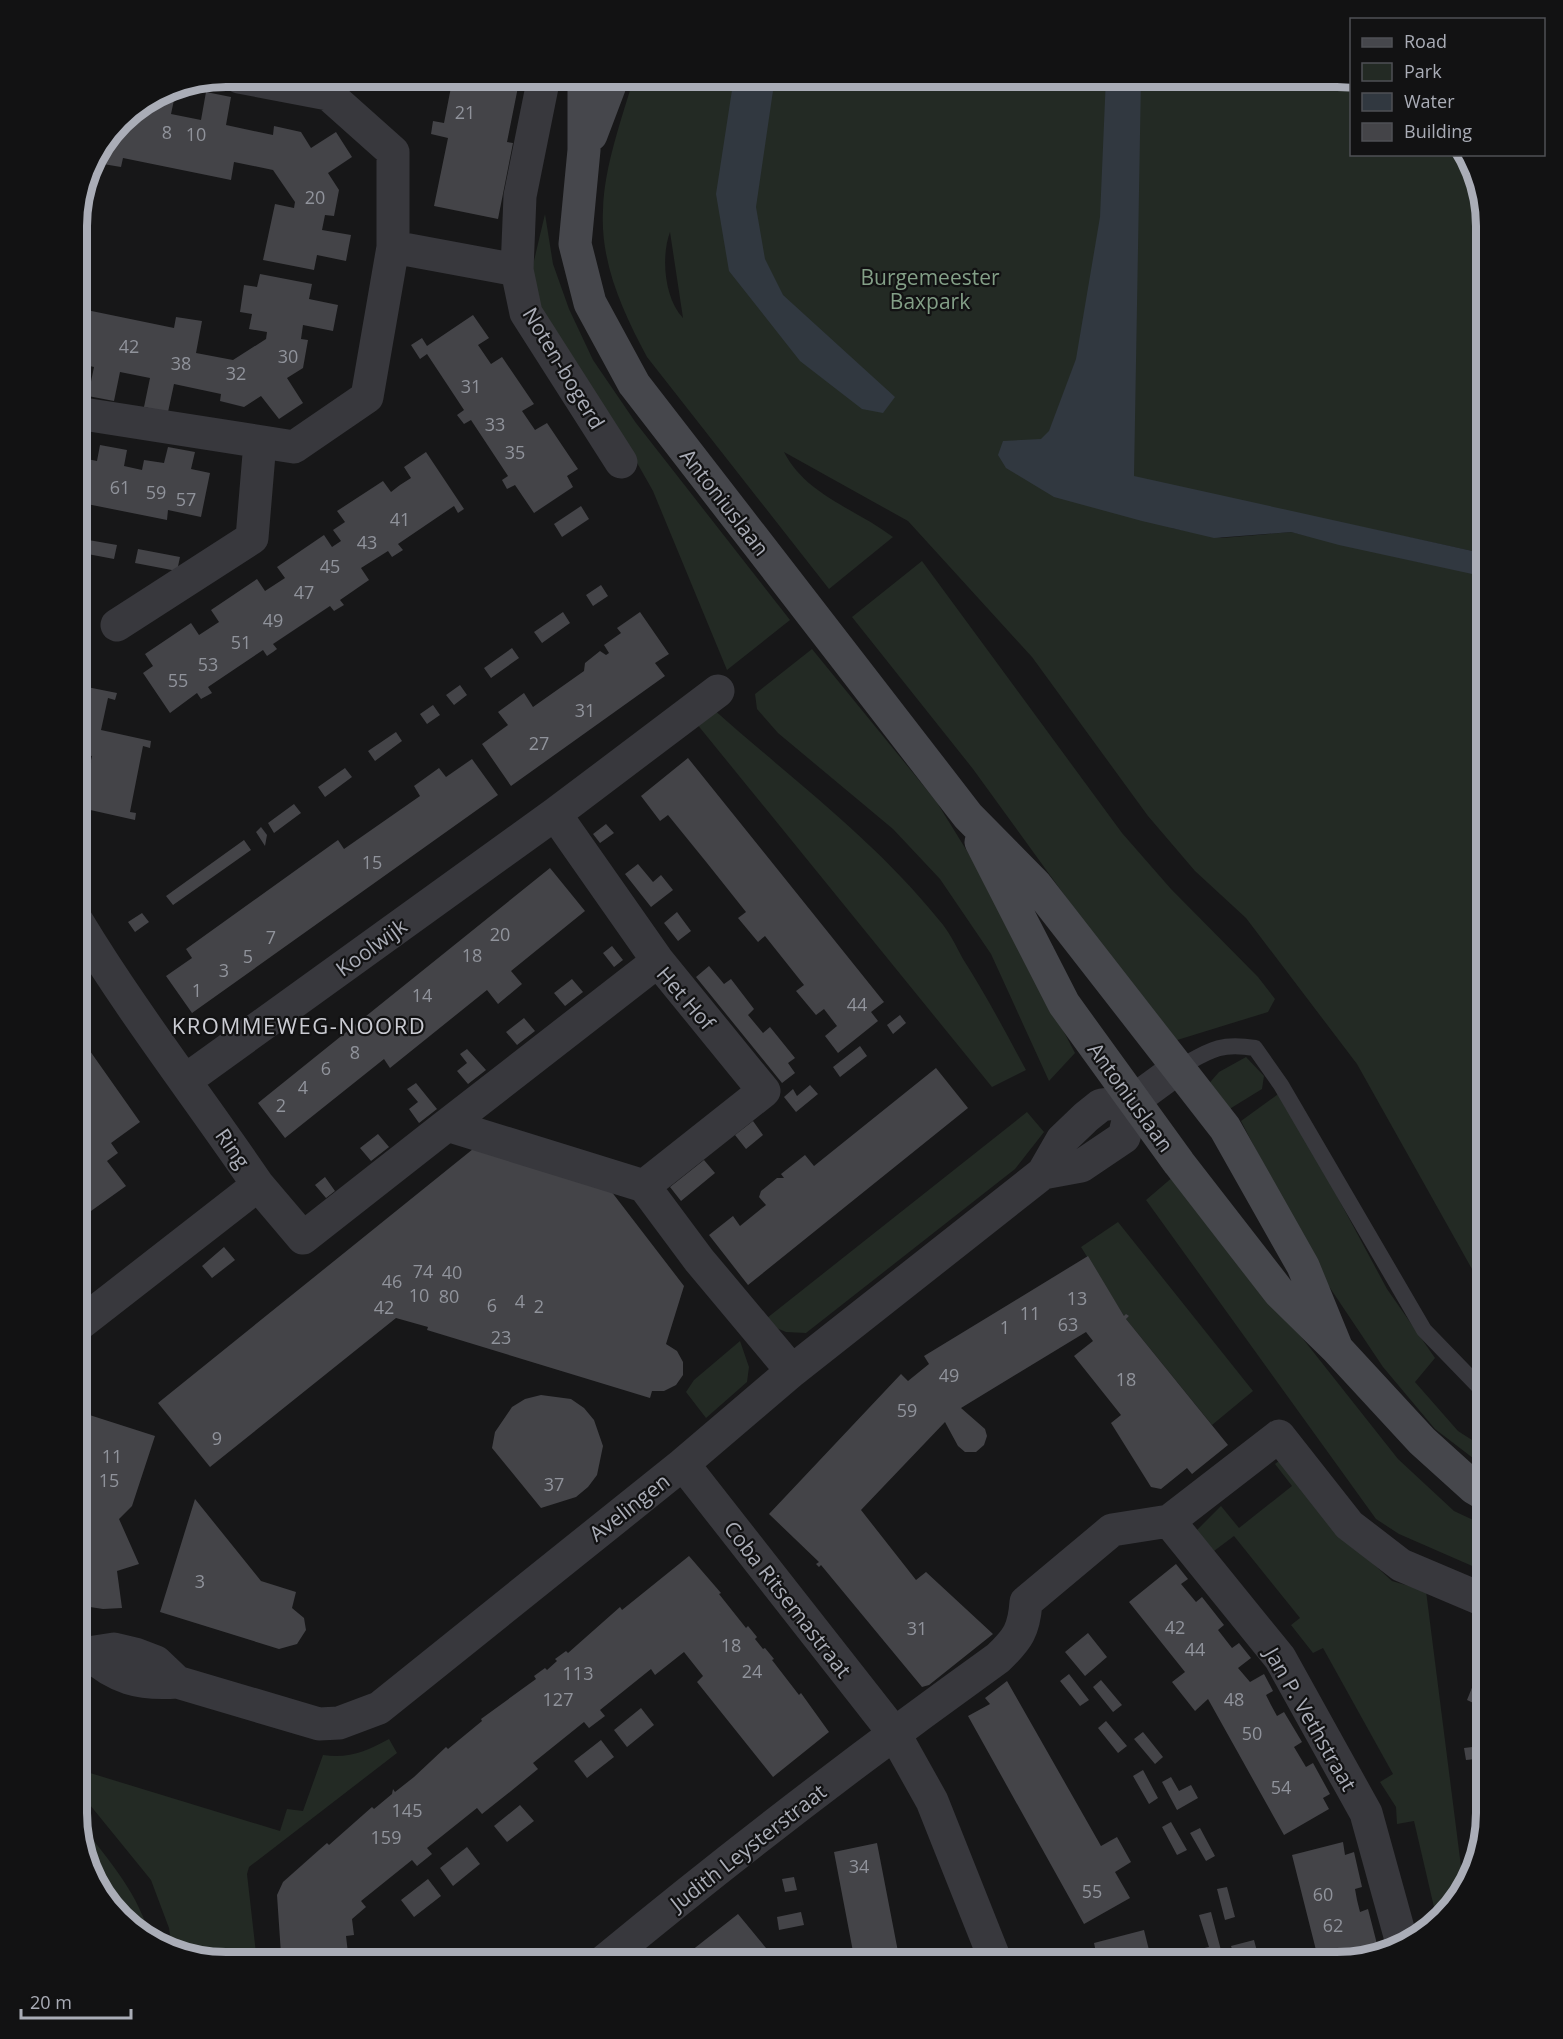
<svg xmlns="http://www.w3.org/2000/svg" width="1563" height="2039" viewBox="0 0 1563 2039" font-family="'Open Sans',sans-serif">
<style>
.green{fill:#232a24;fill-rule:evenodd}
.water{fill:#313840}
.building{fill:#444448}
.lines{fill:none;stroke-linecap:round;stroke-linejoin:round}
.lane{stroke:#38383d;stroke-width:16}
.street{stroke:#38383d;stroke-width:33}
.secondary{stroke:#46474c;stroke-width:33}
.labels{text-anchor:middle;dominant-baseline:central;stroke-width:4.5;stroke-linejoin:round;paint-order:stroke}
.number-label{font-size:18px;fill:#90939b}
.park-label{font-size:21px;fill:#839f87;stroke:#121213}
.street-label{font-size:21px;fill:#aaadb7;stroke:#121213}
.neighbourhood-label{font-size:22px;letter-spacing:1.5px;fill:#cbccd3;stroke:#121213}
.rim{fill:none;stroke:#aaadb7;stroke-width:8}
</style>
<rect width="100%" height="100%" fill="#171718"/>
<path class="green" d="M634,77h713l4,1 1,76 113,1 21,71v328l-320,-69 6,43 50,10 69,-6 128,30 67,9v723l-129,-230 -111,-146 -51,-47 -47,-55 -116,-159 -124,-136 -124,-69c22,43 72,57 109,85l-64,52 -182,-232c-24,-45 -47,-94 -44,-147 1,-43 19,-92 31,-133zM670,232l13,86c-19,-20 -22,-62 -13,-86z
M545,214l8,50 16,45 24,51 43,63 154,197 -63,50 -74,-179 -30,-53 -99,-135z
M922,561l200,272 49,56 87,88 17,22 -7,13 -94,29 -14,-14 -187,-258 -121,-152z
M812,649l124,152 44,71 95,181 -26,28 -58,-127 -51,-75 -47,-50 -115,-96 -21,-24 -2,-15z
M712,708c77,69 162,131 227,212 10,11 17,26 24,39 23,36 43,74 63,111l-34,17 -300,-369z
M1246,1057l18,19 -2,13 -39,24 -18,-25 14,-16z
M1281,1092l106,197 48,69 -20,24 43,49 28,18v19l-51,-39 -52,-62 -63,-94 -79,-152z
M1027,1112l17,20 -29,37 -209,164 -20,-1 -24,-10z
M1174,1176l224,283 56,52 32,15v46l-87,-38 -23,-15 -230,-319z
M1118,1222l135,169 -41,34 -86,-106 3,-3h-5l-43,-69z
M740,1341l9,26 -2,15 -41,36 -20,-26 8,-12z
M1280,1460l66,79 46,42 34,10 38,299 -27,30 -23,-99 -17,3 -1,-17 -16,-25 13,-8 -70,-126 -10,5 -22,-28 9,-7 -66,-82 -20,15 -18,-20 25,-25 18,22 53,-42 -17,-22z
M389,1739l8,14 -148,114 -2,7 10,88h-31l-54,-14 -3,-20 -18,-48 -74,-91v-20l203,62 7,-22 16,2 20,-56c26,4 44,-4 66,-16z
M79,1822c31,40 60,71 73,121l-35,-33 -18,-22z"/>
<path class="water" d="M734,77h41l-19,130 9,52 18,36 112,102 -12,16 -21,-4 -62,-48 -71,-90 -13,-77z
M1106,77h35l-7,399 352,78v23l-147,-32 -48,-13 -77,6 -72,-17 -88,-24 -48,-29 -8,-13 5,-14 38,-2 8,-8 27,-72 24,-142z"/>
<path class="building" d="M453,77h67l-13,65 6,1 -15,76 -64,-13 14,-68 -17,-4 2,-13 11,2z
M177,86l-6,28 30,6 5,-28 25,5 -5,28 47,10 1,-9 27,6 10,16 25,-16 16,25 -24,16 11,17 -5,26 -9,-1 -3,15 29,5 -5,26 -29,-6 -3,15 -51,-10 12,-56 19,4 1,-6 -22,-32 -39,-8 -3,18 -108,-22 -2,9 -30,-5 36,-48 10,-6 9,1 2,-8 21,-13z
M260,274l52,10 -3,15 29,6 -5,26 -30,-6 -2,14 7,1 -5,28 -16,10 16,25 -24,16 -18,-23 -17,11 -24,-6 1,-7 -47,-10 -6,28 -24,-5 6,-29 -30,-6 -6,29 -26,-5 6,-29 -17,-4v-55l97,20 2,-11 26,4 -6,32 37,7 33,-21 1,-7 -18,-3 3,-15 -12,-2 4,-27 13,2z
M473,315l16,23 -11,7 13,19 11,-7 32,47 -12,7 13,19 12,-7 31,46 -11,7 6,11 -39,26 -19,-28 -8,4 -5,-9 6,-4 -37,-56 -7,4 -7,-9 7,-5 -37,-56 -7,5 -9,-14 11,-7 5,8z
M100,445l27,5 -3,16 18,4 2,-10 20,3 4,-16 27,5 -4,17 19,4 -9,44 -33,-7 -1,10 -90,-18v-45l20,4z
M426,452l38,57 -6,4 -4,-7 -56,38 5,6 -11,7 -4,-6 -27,17 8,12 -29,20 4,5 -10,6 -4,-5 -57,38 4,5 -4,3 -6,4 -4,-6 -55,37 4,6 -11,6 -4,-6 -27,20 -27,-40 10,-7 -8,-12 46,-31 8,12 20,-13 -8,-12 46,-31 8,12 20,-13 -8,-11 47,-32 8,12 9,-6 -8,-11 12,-8 -8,-11 46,-30 8,11 9,-7 11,-7 -7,-11z
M581,506l8,13 -27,18 -8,-13z
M77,538l40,7 -3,14 -37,-7z
M138,549l42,8 -3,14 -42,-8z
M601,585l7,11 -15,10 -7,-11z
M563,612l7,11 -28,20 -8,-11z
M640,612l29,42 -14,9 10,13 -154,110 -29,-42 26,-19 -10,-13 26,-19 9,14 51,-36 1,-8 15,-12 6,4 3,-2 -5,-8 17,-12 -4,-5z
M77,645l7,1 -1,7 -6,-1z
M512,648l7,10 -28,20 -7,-10z
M77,685l40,8 -2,7 -7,-2 -7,32 50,11 -1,7 -7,-2 -13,66 6,1 -1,7 -58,-13v-28l9,2 6,-25 -15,-3 5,-26 -5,-1z
M460,685l7,10 -13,10 -8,-10z
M433,705l7,10 -13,9 -7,-10z
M396,732l6,9 -27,20 -7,-10z
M688,758l196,244 -13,10 7,9 -40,32 -13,-17 12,-10 -13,-17 -8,6 -20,-24 8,-6 -39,-49 -7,6 -20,-24 8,-6 -39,-49 -39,-48 -8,6 -19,-25z
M472,759l26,36 -306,218 -26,-37 26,-18 -6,-9 152,-109 6,9 76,-53 -6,-10 25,-18 7,9z
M345,768l7,9 -27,20 -7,-10z
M294,804l7,9 -27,20 -6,-10z
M606,824l8,9 -14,10 -7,-9z
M261,827l6,8 -2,11 -9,-14z
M244,840l7,10 -78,55 -7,-9z
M638,864l15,18 8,-7 12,15 -22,17 -26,-33z
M550,868l35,43 -74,60 11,13 -24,20 -11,-14 -97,78 -6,-9 -99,79 -27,-35z
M677,912l14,19 -13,10 -14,-18z
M142,913l7,9 -14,10 -7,-10z
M612,946l11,14 -9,7 -11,-14z
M709,966l15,18 7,-5 23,30 -6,6 15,18 7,-6 25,31 -7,5 7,10 -13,10 -86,-106z
M572,979l11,13 -18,14 -11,-13z
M900,1015l6,8 -13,11 -6,-9z
M524,1018l11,13 -18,14 -11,-13z
M860,1046l7,10 -27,21 -7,-10z
M467,1049l19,21 -18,14 -11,-13 10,-8 -7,-9z
M90,1051l50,71 -29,21 7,10 -11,8 19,25 -49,35v-160z
M936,1068l32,40 -220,177 -39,-50 24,-19 7,10 26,-21 -7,-8 2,-6 16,-13h7l-3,-4 24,-19 9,11z
M416,1083l21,26 -18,14 -10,-14 9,-7 -11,-13z
M810,1085l8,9 -22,18 -12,-15 9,-8 4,7z
M753,1121l10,14 -17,14 -11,-14z
M378,1134l11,13 -18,14 -11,-13z
M473,1149l138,42 73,95 -18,58 11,7 6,11v13l-7,10 -12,6h-12l-2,7 -223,-68 1,-3 -32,-9 -186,149 -52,-64z
M704,1160l11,13 -34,28 -11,-14z
M325,1177l10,14 -9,7 -11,-13z
M224,1247l11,13 -23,18 -10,-12z
M1088,1256l36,60 2,-2 3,2 -3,3 102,126 -36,29 -5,-6 -26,21 -10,-2 -40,-64 10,-8 -47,-59 19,-15 -7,-9 -125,76 24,21 2,7 -3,9 -8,7h-11l-7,-6 -13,-24 -84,88 55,70 10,-8 67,62 -64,51 -7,2 -101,-122 -2,2 -3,-3 3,-2 -50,-48 132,-140 7,7 21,-17 -5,-8z
M541,1395l30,4 13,9 10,12 9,26 -6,29 -9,12 -12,10 -35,11 -49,-60 3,-16 17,-25 13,-8z
M77,1411l78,25 -23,70 -13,13 20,45 -22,7 5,37 -19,1 -26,-4z
M195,1499l66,82 35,11 -4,16 12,10 2,12 -9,14 -18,5 -119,-37z
M689,1556l32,37 -2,1 27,34 2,-2 9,11 -2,2 8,10 2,-1 9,11 -2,1 27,35 2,-2 28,39 -56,45 -76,-95 6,-6 -19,-24 -29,23 -4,-6 -51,41 5,6 -16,12 -5,-6 -51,41 5,6 -27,22 -29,23 -5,-6 -50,40 5,6 -15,12 -5,-6 -51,41 5,6 -14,12 2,16 -8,1 3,26h-64l-1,-8h-3l-4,-59 6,-13 36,-32 8,-7 2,2 43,-38 2,2 18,-15 1,-5 2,3 19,-15 32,-30 2,2 34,-28 -1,-2 55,-40 -2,-3 11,-8 2,2 10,-9 -2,-2 11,-8 2,2 52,-46 2,3z
M1176,1564l12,15 -7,5 15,18 6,-5 22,28 -6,5 14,18 7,-5 12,15 -13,10 12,14 14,-8 9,17 -7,4 5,10 6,11 7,-4 18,30 -8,5 12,20 7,-4 17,31 -7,4 6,11 -45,26 -76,-136 -13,12 -23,-29 13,-10 -56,-70z
M1088,1633l19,24 -22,19 -20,-24z
M1486,1653v56l-19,-9z
M1069,1674l20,26 -9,6 -20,-25z
M1101,1680l21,25 -9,7 -20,-25z
M1007,1681l94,165 16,-9 14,25 -16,10 15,26 -46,26 -116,-208 22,-12 -5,-6z
M641,1708l13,17 -27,22 -13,-17z
M1106,1721l21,25 -9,7 -20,-25z
M1143,1732l20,25 -8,7 -21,-25z
M601,1740l13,17 -27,21 -13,-17z
M1481,1746h5v12l-20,2 -2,-12z
M1143,1770l15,28 -9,6 -16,-28z
M1171,1777l8,14 12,-6 7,13 -21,12 -15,-28z
M1486,1787v26l-5,21 -6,-46z
M520,1805l14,16 -27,21 -13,-16z
M1171,1822l16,28 -10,5 -15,-28z
M1200,1828l15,28 -9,5 -16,-28z
M1343,1842l2,13 9,-3 8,35 -7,2 2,11 3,12 8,-3 9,35 -8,2 2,6 -34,10h-18l-27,-107z
M877,1843l6,31 17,88h-45l-21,-110z
M467,1847l13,17 -27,22 -13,-18z
M794,1877l3,13 -12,2 -3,-13z
M428,1879l13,17 -27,21 -13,-17z
M1227,1887l8,30 -10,3 -8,-31z
M801,1912l3,13 -25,5 -2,-13z
M1211,1912l12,46 -19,4 -4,-13 9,-2 -10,-32z
M738,1914l28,34 -18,14h-71z
M1144,1930l8,32h-54l-4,-19z
M1254,1940l4,15 -12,3 1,4h-11l-5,-16z"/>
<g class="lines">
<path class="lane" d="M1178,1068c31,-17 40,-26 77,-20l26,37 143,245 62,64"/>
<path class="street" d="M544,77l-24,119 -3,74 9,43 95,149
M393,247l124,23
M77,413l217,34 73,-50 26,-150v-95l-65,-58 -89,-17
M117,625l135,-87 8,-96
M555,814l103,147
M186,1080l369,-266 163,-123
M447,1125l211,-164 106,130 -120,95
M1043,1173l38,-7 43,-29 9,-36
M258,1185l45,53 144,-113 197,61 55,74 93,111
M77,1326l181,-141c-60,-88 -126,-173 -181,-264
M683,1464l211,269 38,68 64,161
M1169,1521l111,137 86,155 36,130
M77,1650l11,3 26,-4 21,5 21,8 21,20 142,42 20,-1 40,-15 304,-244 109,-93 251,-198 19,-33 24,-23 15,-12 32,-4 45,-33
M88,1653c27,25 52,32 89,29
M603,1962c128,-106 260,-207 395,-304 20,-19 26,-28 28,-56l86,-72 57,-9 110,-85 70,89 52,40 85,36"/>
<path class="secondary" d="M584,77v73l-9,94 15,59 44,81 334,432 67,68 190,244 78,138 34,83
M591,135l22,-58
M981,842l83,162 115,159 100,129 58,57 85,92 52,47 12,7"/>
</g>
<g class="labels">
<g class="number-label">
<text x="465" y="112">21</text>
<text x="167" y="132">8</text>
<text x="196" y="134">10</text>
<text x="315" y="197">20</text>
<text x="129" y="346">42</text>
<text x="288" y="356">30</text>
<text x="181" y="363">38</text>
<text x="236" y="373">32</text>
<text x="471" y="386">31</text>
<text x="495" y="424">33</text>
<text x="515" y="452">35</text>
<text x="120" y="487">61</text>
<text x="156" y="492">59</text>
<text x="186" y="499">57</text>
<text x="400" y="519">41</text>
<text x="367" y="542">43</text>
<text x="330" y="566">45</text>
<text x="304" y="592">47</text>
<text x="273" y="620">49</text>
<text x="241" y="642">51</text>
<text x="208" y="664">53</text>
<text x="178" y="680">55</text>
<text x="585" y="710">31</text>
<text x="539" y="743">27</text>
<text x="372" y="862">15</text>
<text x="500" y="934">20</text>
<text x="271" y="937">7</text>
<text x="472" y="955">18</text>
<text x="248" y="956">5</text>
<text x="224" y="970">3</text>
<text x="197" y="990">1</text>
<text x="422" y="995">14</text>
<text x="857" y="1004">44</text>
<text x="355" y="1052">8</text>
<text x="326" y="1068">6</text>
<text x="303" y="1087">4</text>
<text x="281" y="1105">2</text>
<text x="423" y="1271">74</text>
<text x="452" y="1272">40</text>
<text x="392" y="1281">46</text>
<text x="419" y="1295">10</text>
<text x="449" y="1296">80</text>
<text x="1077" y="1298">13</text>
<text x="520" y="1301">4</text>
<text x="492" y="1305">6</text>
<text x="539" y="1306">2</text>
<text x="384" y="1307">42</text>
<text x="1030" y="1313">11</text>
<text x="1068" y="1324">63</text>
<text x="1005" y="1327">1</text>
<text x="501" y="1337">23</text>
<text x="949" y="1375">49</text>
<text x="1126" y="1379">18</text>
<text x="907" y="1410">59</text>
<text x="217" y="1438">9</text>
<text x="112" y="1456">11</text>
<text x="109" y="1480">15</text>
<text x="554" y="1484">37</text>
<text x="200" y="1581">3</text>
<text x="1175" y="1627">42</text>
<text x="917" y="1628">31</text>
<text x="731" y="1645">18</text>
<text x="1195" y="1649">44</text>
<text x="752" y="1671">24</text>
<text x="578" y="1673">113</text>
<text x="558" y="1699">127</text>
<text x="1234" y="1699">48</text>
<text x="1252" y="1733">50</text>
<text x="1281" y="1787">54</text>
<text x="407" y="1810">145</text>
<text x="386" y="1837">159</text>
<text x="859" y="1866">34</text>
<text x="1092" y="1891">55</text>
<text x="1323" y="1894">60</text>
<text x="1333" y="1925">62</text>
</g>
<g class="park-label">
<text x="930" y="277">Burgemeester<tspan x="930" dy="24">Baxpark</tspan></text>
</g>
<g class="street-label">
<text transform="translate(564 368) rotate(59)">Noten-bogerd</text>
<text transform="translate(725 502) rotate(52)">Antoniuslaan</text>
<text transform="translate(371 947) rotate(-36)">Koolwijk</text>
<text transform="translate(686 998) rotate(49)">Het Hof</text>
<text transform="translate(1131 1097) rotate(54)">Antoniuslaan</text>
<text transform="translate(233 1148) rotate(55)">Ring</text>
<text transform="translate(629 1507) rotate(-38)">Avelingen</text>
<text transform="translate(788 1599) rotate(52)">Coba Ritsemastraat</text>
<text transform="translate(1311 1719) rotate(60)">Jan P. Vethstraat</text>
<text transform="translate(748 1847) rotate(-38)">Judith Leysterstraat</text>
</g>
<g class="neighbourhood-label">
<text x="299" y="1025">KROMMEWEG-NOORD</text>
</g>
</g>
<path d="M0 0H1563V2039H0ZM226 87H1337A139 139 0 0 1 1476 226V1813A139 139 0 0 1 1337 1952H226A139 139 0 0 1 87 1813V226A139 139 0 0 1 226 87Z" fill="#121213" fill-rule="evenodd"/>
<path class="rim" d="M226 87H1337A139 139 0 0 1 1476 226V1813A139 139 0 0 1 1337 1952H226A139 139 0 0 1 87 1813V226A139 139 0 0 1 226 87Z"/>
<rect x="1350" y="18" width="195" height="138" fill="#121213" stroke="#4f5055" stroke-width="1.5"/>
<rect x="1362" y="38" width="30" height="9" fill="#46474c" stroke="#4f5055" stroke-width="1.5"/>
<text x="1404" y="48" font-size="18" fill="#aaadb7">Road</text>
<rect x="1362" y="63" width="30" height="18" fill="#232a24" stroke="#4f5055" stroke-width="1.5"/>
<text x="1404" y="78" font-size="18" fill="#aaadb7">Park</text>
<rect x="1362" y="93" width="30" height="18" fill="#313840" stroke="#4f5055" stroke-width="1.5"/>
<text x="1404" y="108" font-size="18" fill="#aaadb7">Water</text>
<rect x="1362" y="123" width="30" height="18" fill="#444448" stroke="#4f5055" stroke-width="1.5"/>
<text x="1404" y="138" font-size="18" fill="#aaadb7">Building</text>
<path d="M21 2009v9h110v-9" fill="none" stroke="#aaadb7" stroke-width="3"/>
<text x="30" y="2009" font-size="18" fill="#aaadb7" stroke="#121213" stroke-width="4.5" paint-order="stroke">20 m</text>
</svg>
